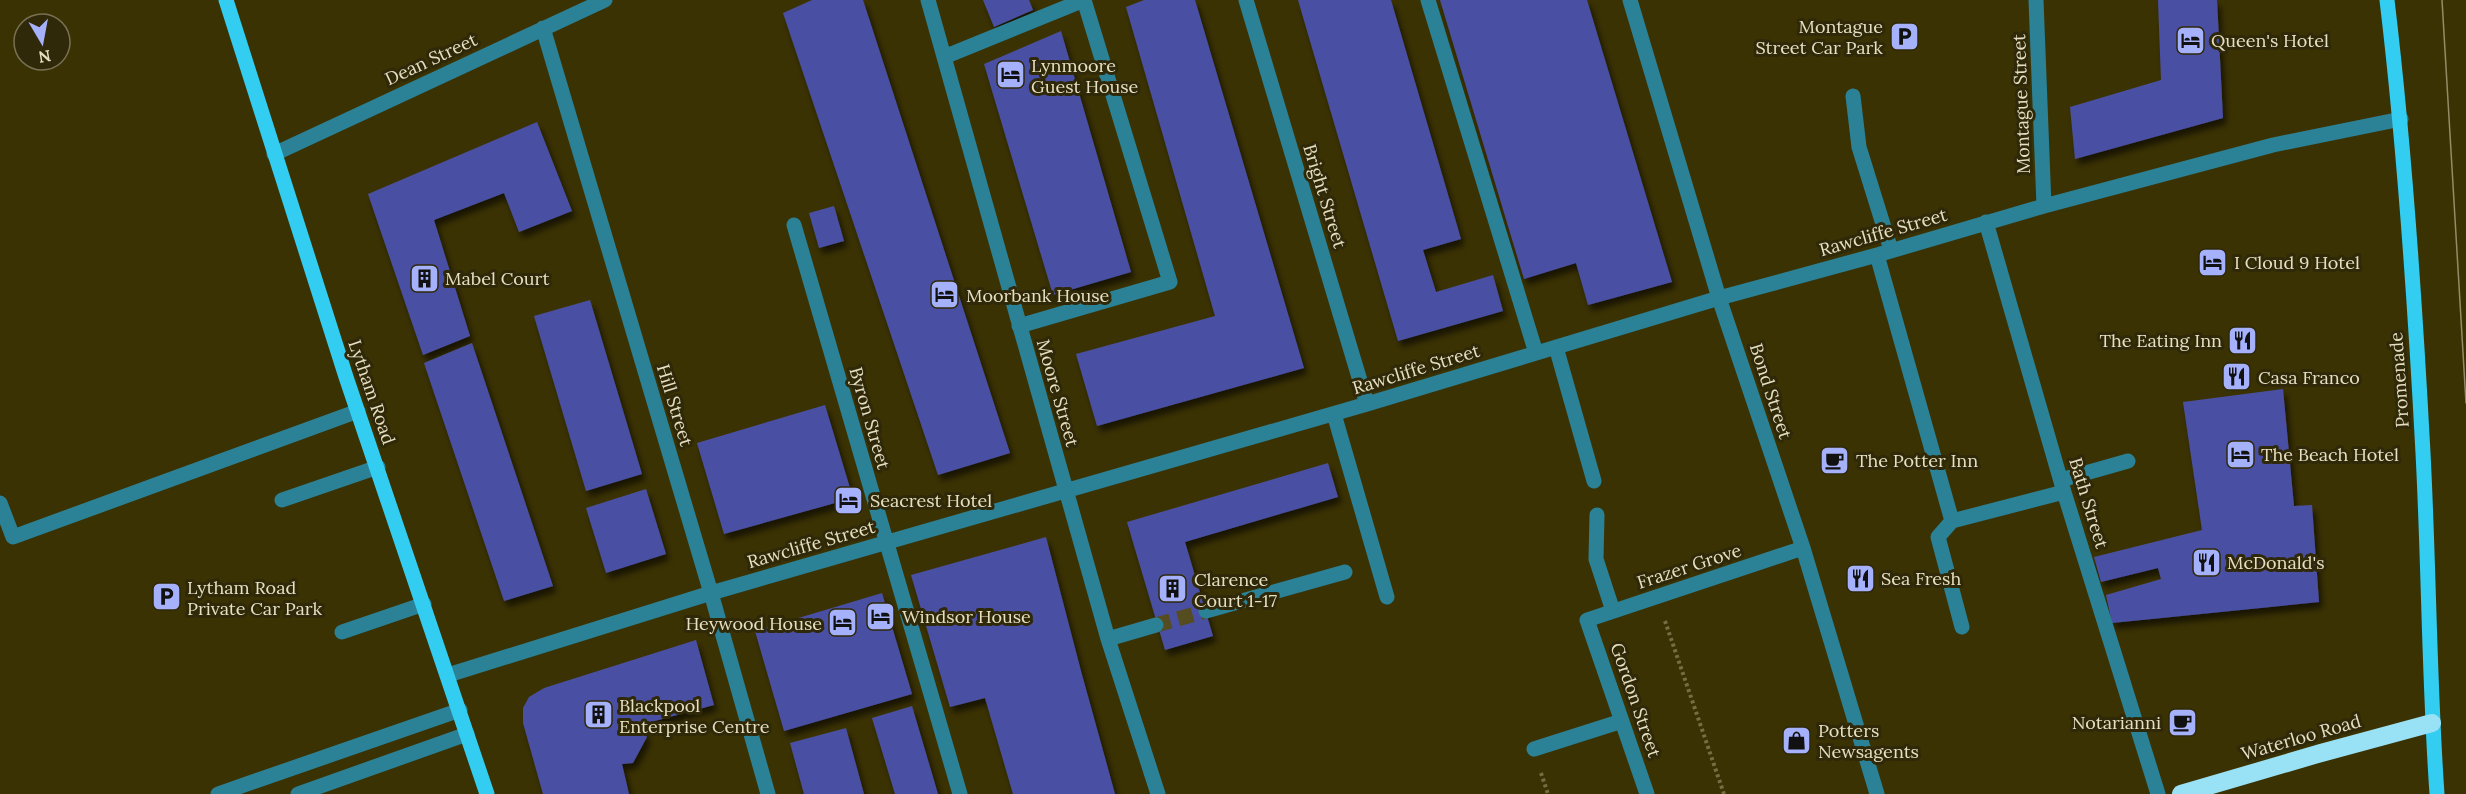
<svg xmlns="http://www.w3.org/2000/svg" width="2466" height="794" viewBox="0 0 2466 794" font-family="Lora,serif">
<style>
.building{fill:#4a50a3;filter:url(#shadow)}
.lines{fill:none;stroke-linecap:round;stroke-linejoin:round}
.minor-tunnel{stroke:#554c20;stroke-width:15;stroke-dasharray:15 8;stroke-linecap:butt}
.path{stroke:#756d44;stroke-width:4;stroke-dasharray:3 3;stroke-linecap:butt}
.minor{stroke:#2b8297;stroke-width:15}
.major{stroke:#32cdf0;stroke-width:15}
.highway{stroke:#99e1f5;stroke-width:18}
.tram{stroke:#948c67;stroke-width:1.5}
.labels{text-anchor:middle;dominant-baseline:central;stroke-width:6;stroke-linejoin:round;paint-order:stroke}
.poi-label{font-size:18px;fill:#e6dfc2;stroke:#2f2809;text-anchor:start}
.street-label{font-size:18px;fill:#e6dfc2;stroke:#2f2809}
</style>
<defs>
<filter id="shadow"><feDropShadow dx="3.5" dy="6" stdDeviation="3" flood-color="#0009"/></filter>
</defs>
<rect width="100%" height="100%" fill="#3b3203"/>
<path class="building" d="M812,0h51l147,453 -72,22 -155,-462z
M983,0h46l4,10 -39,17z
M1144,0h51l109,368 -207,58 -21,-72 139,-38 -89,-309z
M1298,0h93l70,239 -38,11 13,42 57,-17 10,36 -105,30z
M1440,0h147l85,282 -84,23 -12,-42 -52,16z
M2158,0h59l6,118 -148,41 -5,-52 91,-27z
M1061,31l70,241 -78,23 -69,-231z
M537,122l35,89 -53,21 -15,-39 -70,27 36,116 -47,19 -55,-161z
M834,206l10,35 -25,7 -10,-35z
M590,300l52,174 -56,17 -52,-175z
M472,343l81,243 -49,15 -80,-238z
M2283,389l11,117 18,-1 7,97 -207,21 -6,-28 55,-16 -3,-11 -57,14 -7,-25 108,-27 -19,-128z
M825,405l28,93 -129,36 -27,-91z
M1328,463l10,34 -153,45 28,94 -48,14 -38,-128z
M646,489l20,65 -60,19 -20,-65z
M1046,537l35,134 34,123h-102l-28,-96 -35,9 -39,-132z
M882,593l30,101 -128,37 -29,-100z
M696,640l18,65 -74,20 7,12 -14,26 -11,1 7,30h-86l-20,-71v-15l6,-11 15,-9z
M912,706l26,88h-43l-23,-76z
M846,728l18,66h-60l-14,-51z"/>
<g class="lines">
<path class="minor-tunnel" d="M1156,625l50,-14"/>
<path class="path" d="M1665,621l59,173
M1541,773l7,21"/>
<path class="minor" d="M928,0l180,639 50,155
M1246,0l121,404
M1428,0l108,353
M1630,0l89,298 84,250 74,246
M2036,0l8,206
M543,28l168,565 57,201
M944,57l140,-57
M1853,96l6,51 32,103
M274,154l331,-154
M1986,222l78,270 94,302
M794,225l166,569
M1877,255l75,266
M1019,326l151,-44 -86,-282
M1556,347l38,134
M1334,414l53,183
M2061,480l67,-19
M282,500l96,-33
M0,503l13,34 345,-126
M1597,515l-1,44 17,52
M1952,521l112,-29
M1952,521l-14,16 24,90
M1206,611l139,-39
M342,632l82,-28
M1108,639l48,-14
M448,675l263,-82 656,-189 352,-106 158,-43 167,-49 229,-61 128,-26
M1534,749l88,-28
M218,794l242,-84
M298,794l169,-60
M1647,794l-60,-174 216,-72"/>
<path class="major" d="M226,0l120,377 141,417
M2387,0c18,150 28,302 36,453 6,114 6,228 14,341"/>
<path class="highway" d="M2181,794l140,-41 111,-30"/>
<path class="tram" d="M2442,0l24,403"/>
</g>
<defs>
<symbol id="parking-square" viewBox="-11 -11 22 22"><rect x="-9" y="-9" width="18" height="18" rx="4" fill="#a6b1fc" stroke="#2f2809"/><path d="M-3.5-5.5H1a3.5 3.5 0 0 1 0 7H-1V5.5H-3.5ZM-1-3.4V-.6H.8a1.4 1.4 0 0 0 0-2.8Z" fill="#111"/></symbol>
<symbol id="hotel-square" viewBox="-11 -11 22 22"><rect x="-9" y="-9" width="18" height="18" rx="4" fill="#a6b1fc" stroke="#2f2809"/><path d="M-6-4.5h1.5V1H6V5H4.5V3h-9V5H-6ZM-4 0a1.8 1.8 0 1 1 3.6 0ZM.5 0V-2.5h3Q6-2.5 6 0Z" fill="#111"/></symbol>
<symbol id="building-square" viewBox="-11 -11 22 22"><rect x="-9" y="-9" width="18" height="18" rx="4" fill="#a6b1fc" stroke="#2f2809"/><path d="M-4-6H4V6H1V3H-1V6H-4ZM-2.5-4.3h1.7v1.8h-1.7ZM.8-4.3h1.7v1.8H.8ZM-2.5-1h1.7V.8h-1.7ZM.8-1h1.7V.8H.8Z" fill="#111"/></symbol>
<symbol id="restaurant-square" viewBox="-11 -11 22 22"><rect x="-9" y="-9" width="18" height="18" rx="4" fill="#a6b1fc" stroke="#2f2809"/><path d="M-5-6h1v4h1v-4h1v4h1v-4h1v5L-1.5 .5V6h-2V.5L-5-1ZM5-6V6H3V1.5H1.5Q1.5-4 5-6Z" fill="#111"/></symbol>
<symbol id="cafe-square" viewBox="-11 -11 22 22"><rect x="-9" y="-9" width="18" height="18" rx="4" fill="#a6b1fc" stroke="#2f2809"/><path d="M-5.5-4.5H6V0H3Q3 3.5 0 3.5H-2.5Q-5.5 3.5-5.5 0ZM3-3.2v2h1.7v-2ZM-6 4.5H4V6H-6Z" fill="#111"/></symbol>
<symbol id="shop-square" viewBox="-11 -11 22 22"><rect x="-9" y="-9" width="18" height="18" rx="4" fill="#a6b1fc" stroke="#2f2809"/><path d="M-5-2.5h2.3a2.7 3.5 0 0 1 5.4 0H5L5.5 6h-11ZM-1.5-2.5h3a1.5 2.3 0 0 0-3 0Z" fill="#111"/></symbol>
</defs>
<g fill-rule="evenodd">
<use href="#parking-square" x="1888" y="20" width="33" height="33"/>
<use href="#hotel-square" x="2174" y="24" width="33" height="33"/>
<use href="#hotel-square" x="994" y="58" width="33" height="33"/>
<use href="#hotel-square" x="2196" y="246" width="33" height="33"/>
<use href="#building-square" x="408" y="262" width="33" height="33"/>
<use href="#hotel-square" x="928" y="278" width="33" height="33"/>
<use href="#restaurant-square" x="2226" y="324" width="33" height="33"/>
<use href="#restaurant-square" x="2220" y="360" width="33" height="33"/>
<use href="#hotel-square" x="2224" y="438" width="33" height="33"/>
<use href="#cafe-square" x="1818" y="444" width="33" height="33"/>
<use href="#hotel-square" x="832" y="484" width="33" height="33"/>
<use href="#restaurant-square" x="2190" y="546" width="33" height="33"/>
<use href="#restaurant-square" x="1844" y="562" width="33" height="33"/>
<use href="#building-square" x="1156" y="572" width="33" height="33"/>
<use href="#parking-square" x="150" y="580" width="33" height="33"/>
<use href="#hotel-square" x="864" y="600" width="33" height="33"/>
<use href="#hotel-square" x="826" y="606" width="33" height="33"/>
<use href="#building-square" x="582" y="698" width="33" height="33"/>
<use href="#cafe-square" x="2166" y="706" width="33" height="33"/>
<use href="#shop-square" x="1780" y="724" width="33" height="33"/>
</g>
<g class="labels">
<g class="poi-label">
<text x="1883" y="26" text-anchor="end">Montague<tspan x="1883" dy="21">Street Car Park</tspan></text>
<text x="2211" y="40">Queen's Hotel</text>
<text x="1031" y="65">Lynmoore<tspan x="1031" dy="21">Guest House</tspan></text>
<text x="2234" y="262">I Cloud 9 Hotel</text>
<text x="445" y="278">Mabel Court</text>
<text x="966" y="295">Moorbank House</text>
<text x="2222" y="340" text-anchor="end">The Eating Inn</text>
<text x="2258" y="377">Casa Franco</text>
<text x="2261" y="454">The Beach Hotel</text>
<text x="1856" y="460">The Potter Inn</text>
<text x="870" y="500">Seacrest Hotel</text>
<text x="2227" y="562">McDonald's</text>
<text x="1881" y="578">Sea Fresh</text>
<text x="1194" y="579">Clarence<tspan x="1194" dy="21">Court 1-17</tspan></text>
<text x="187" y="587">Lytham Road<tspan x="187" dy="21">Private Car Park</tspan></text>
<text x="902" y="616">Windsor House</text>
<text x="822" y="623" text-anchor="end">Heywood House</text>
<text x="619" y="705">Blackpool<tspan x="619" dy="21">Enterprise Centre</tspan></text>
<text x="2161" y="722" text-anchor="end">Notarianni</text>
<text x="1818" y="730">Potters<tspan x="1818" dy="21">Newsagents</tspan></text>
</g>
<g class="street-label">
<text transform="translate(431 59) rotate(-25)">Dean Street</text>
<text transform="translate(2021 104) rotate(-92)">Montague Street</text>
<text transform="translate(1325 196) rotate(73)">Bright Street</text>
<text transform="translate(1883 232) rotate(-16)">Rawcliffe Street</text>
<text transform="translate(1416 369) rotate(-17)">Rawcliffe Street</text>
<text transform="translate(2399 380) rotate(-94)">Promenade</text>
<text transform="translate(1771 391) rotate(72)">Bond Street</text>
<text transform="translate(372 392) rotate(71)">Lytham Road</text>
<text transform="translate(1058 393) rotate(74)">Moore Street</text>
<text transform="translate(675 405) rotate(73)">Hill Street</text>
<text transform="translate(870 418) rotate(74)">Byron Street</text>
<text transform="translate(2089 503) rotate(73)">Bath Street</text>
<text transform="translate(811 544) rotate(-16)">Rawcliffe Street</text>
<text transform="translate(1689 566) rotate(-18)">Frazer Grove</text>
<text transform="translate(1636 700) rotate(71)">Gordon Street</text>
<text transform="translate(2301 737) rotate(-16)">Waterloo Road</text>
</g>
</g>
<g transform="translate(42 42) rotate(170)"><circle r="28" fill="#2f2809" stroke="#787153" stroke-width="1.5"/>
<path d="M0-4.5L10 22L0 15L-10 22Z" fill="#a6b1fc"/>
<text y="-9" font-size="16" font-weight="bold" text-anchor="middle" fill="#e6dfc2">N</text>
</g>
</svg>
